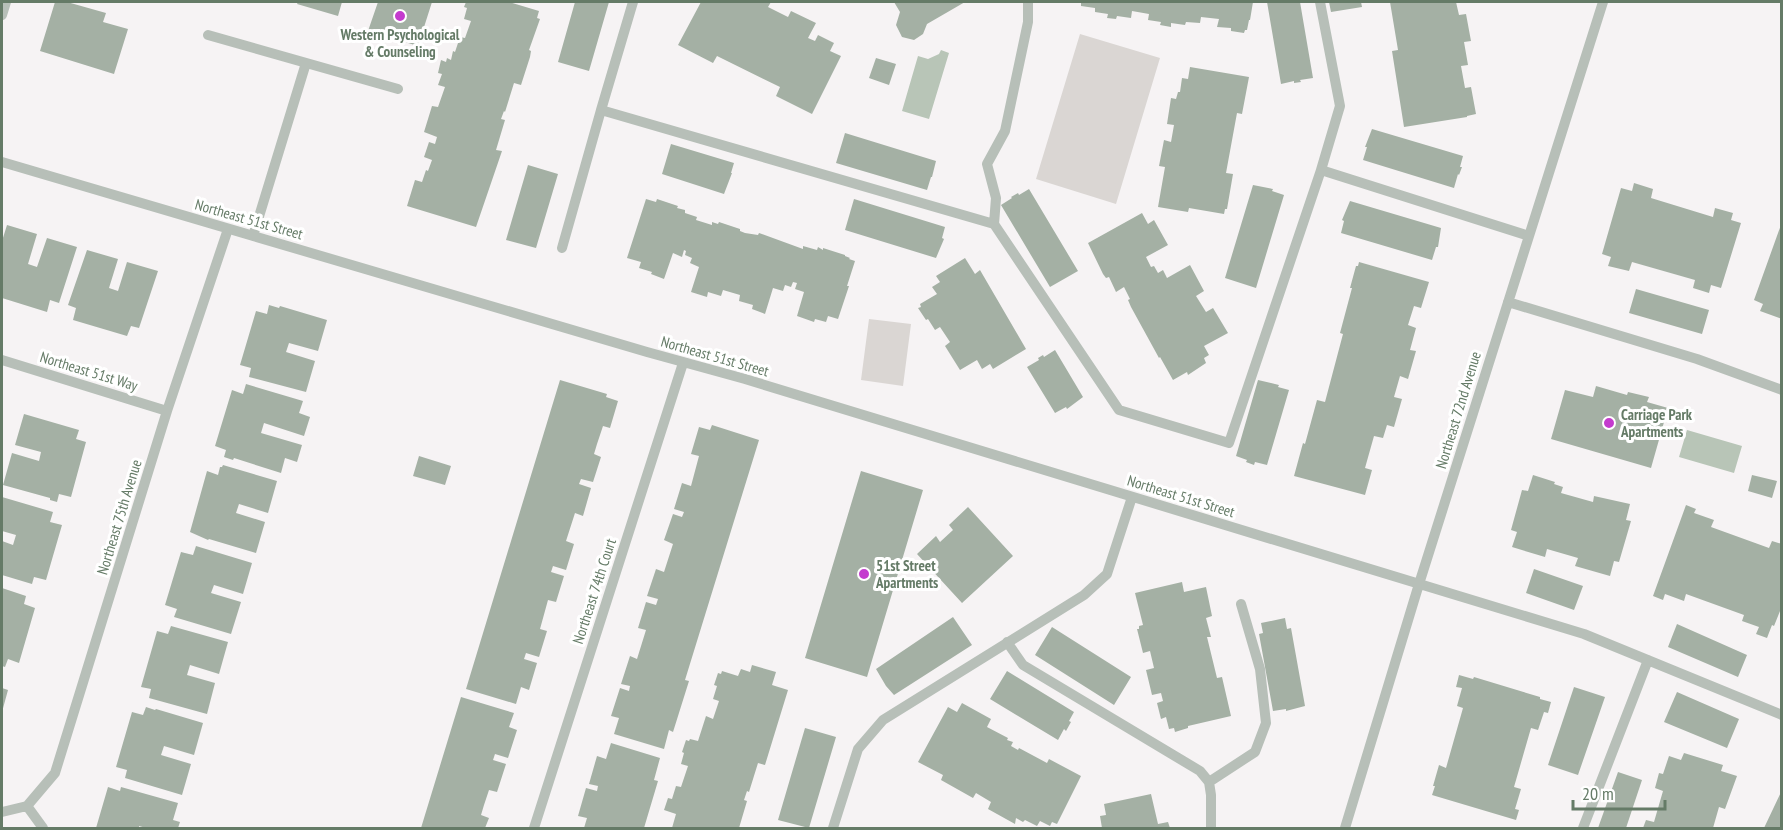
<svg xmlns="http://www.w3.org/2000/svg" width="1783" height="830" viewBox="0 0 1783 830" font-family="'PT Sans Narrow',sans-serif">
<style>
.green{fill:#dad6d3}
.water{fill:#b8c5b7}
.building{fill:#a4b0a4}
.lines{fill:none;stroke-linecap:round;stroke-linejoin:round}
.minor{stroke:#b7bfb8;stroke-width:10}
.poi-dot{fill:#c43bce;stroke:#fff;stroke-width:2}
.labels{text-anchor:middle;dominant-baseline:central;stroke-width:6;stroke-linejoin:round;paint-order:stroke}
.poi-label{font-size:15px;font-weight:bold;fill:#657b67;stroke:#fff;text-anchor:start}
.street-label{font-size:15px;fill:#657b67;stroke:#fff}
</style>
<rect width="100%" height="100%" fill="#f6f3f4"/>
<path class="green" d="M1080,34l80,24 -44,146 -80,-25z
M869,319l42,5 -8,62 -42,-6z"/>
<path class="water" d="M941,50l8,3 -20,66 -27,-8 16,-55 10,3 11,-5z
M1687,430l55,16 -8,27 -55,-16z"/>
<path class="building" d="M55,2h12l39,11 -3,9 25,7 -14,45 -74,-23z
M298,2h44l-4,14 -41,-12z
M378,2h54l-14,44 -50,-15z
M466,2h43l30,9 -2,7 3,1 -11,31 2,1 -1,6 -9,28 -7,-2 -9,29 -1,-1 -3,8 4,1 -9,30 6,1 -26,76 -69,-21 8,-26 7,2 4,-12 2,1 4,-11 -8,-3 5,-15 6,2 2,-7 -13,-5 8,-26 6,1 7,-20 -7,-2 4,-11 -4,-1 3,-13 5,2 1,-4 4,2 2,-9 2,1 5,-15 5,1 6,-17 -7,-2 3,-11 -3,-1z
M575,2h34l-20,69 -31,-9z
M701,2h70l-3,5 20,10 3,-6 25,12 -8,15 7,3 3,-6 16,8 -4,8 11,5 -29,58 -36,-18 4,-9 -63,-31 -4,7 -35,-18z
M894,2h71l-38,22 -4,10 -9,6 -12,-3 -6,-12 4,-13z
M1081,2h172l-3,18h-1l-2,10h-2l-1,3 -13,-2v-3l-14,-1 2,-8 -18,-2 -1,6 -14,-1 -1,3 -14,-2v4l-11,-2 1,-3 -13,-2 1,-6 -17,-3 -1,7 -14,-2 -1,3 -9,-1 1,-4 -13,-2v-4l-14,-2z
M1267,2h33l13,76 -13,2 1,2 -7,1v-2l-13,3z
M1329,2h32l1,5 -31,5z
M1390,2h66l3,13 7,-1 5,27 -7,1 4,23 -7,1 4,22 6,-1 5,27 -9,2v1l-63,10 -12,-76 6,-1z
M876,58l20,6 -7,21 -20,-7z
M1190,67l59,10 -7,37 -5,-1 -11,60 7,1 -6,35h-2l-1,5 -35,-6 -1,4 -30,-5 7,-40 -6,-1 5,-26 7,2 3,-17 -7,-1 4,-26 5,1 2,-7h2l2,-14 6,1z
M1372,129l91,27 -3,11h2l-3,8 -1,-1 -4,14 -91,-28 4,-13h-2z
M845,133l91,28 -4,16h-1l-4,13 -91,-27z
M671,144l63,19 -3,10h1l-8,21 -62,-20z
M528,165l30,9 -22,74 -30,-8z
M1634,183l19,6 -2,9 62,19 2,-9 18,5 -2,7 10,3 -20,65 -10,-3 -2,8 -16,-5 2,-8 -63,-18 -3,9 -21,-5 3,-9 -9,-3 19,-66 11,3z
M1253,185l20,4 -1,2 12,4 -28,93 -31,-10z
M1029,189l49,82 -28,16 -49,-82 11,-7 -1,-1 7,-4 1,2z
M646,199l10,3 1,-3 21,7 -1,2 8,2v3l12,4 -1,3 16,5v-3l6,2 1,-2 21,7v2l5,2 13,2 1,-2 44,16v-3l14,4 1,-3 5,3v-2l22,7v1l5,2 -1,1 6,2 -8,25h2l-11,33 -10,-3 -2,6 -11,-3 -1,3 -17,-6 7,-24 -9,-3 2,-6 -4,-1 -2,5 -6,-2 -2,6 -10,-3 -8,26 -13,-5 1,-4 -14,-4 1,-6 -17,-5 -2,6 -13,-4 -1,5 -16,-5 8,-25 -9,-4 2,-5 -7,-3 1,-4 -2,-1 -2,7 -9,-4 -9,26 -13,-5 1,-2 -13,-4 2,-6 -14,-4z
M854,199l91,28 -3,11 2,1 -8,19 -91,-28z
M1350,201l91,27 -3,19h-2l-4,13 -91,-27 3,-12 -2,-1z
M1142,213l6,11 6,-4 14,25 -22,12 5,10 3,-1 4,7 5,-3 4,8 23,-13 14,26 -8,5 10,16 7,-4 15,25 -24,13 5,9 -5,3 2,5 -18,12 -1,-3 -14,8 -13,-23 -1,1 -28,-51 -3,-7 2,-1 -6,-12 -8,5 -7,-15 -3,1 -3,-4 -15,-31z
M1782,222v97l-22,-8 3,-7 -9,-4z
M7,225l30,9 -9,30 9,3 10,-29 30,9 -18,56 -9,-3 -3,12 -45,-14v-57z
M87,250l31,9 -9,29 9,3 9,-29 31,9 -19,57 -8,-2 -4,10 -54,-16 3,-12 -8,-3z
M965,258l10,16 5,-4 46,79 -33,20 -3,-5 -8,5 -5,-9 -17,10 -15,-24 5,-4 -10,-15 -5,3 -7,-11 -2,1 -8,-12 3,-1 -1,-3 17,-10 -5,-7 8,-5 -4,-6z
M1359,262l70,20 -8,26 -7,-2 -6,19 8,3 -6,22 6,1 -8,28 -8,-3 -6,21 8,2 -8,28 -7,-2 -4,13 -9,-2 -9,32 7,2 -7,25 -71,-19 9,-33 2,1 12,-44 8,2 18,-68 -3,-1 12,-45h-2l6,-22h2z
M1636,289l73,21 -7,24 -73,-21z
M269,305l10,3 1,-2 47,14 -9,31 -29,-8 -3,9 29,9 -9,31 -57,-15 2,-9 -11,-3 16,-54 11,3z
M1055,350l28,47 -16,12 -1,-2 -11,6 -28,-46 12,-7 -1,-2 5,-3 1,2z
M560,380l47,14 -1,3 12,4 -8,27 -7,-2 -6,18 -3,10 7,3 -8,25 -12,-3 -2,5 12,4 -8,28 -8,-3 -9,28 8,3 -8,26 -13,-4 -2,6 13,4 -8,26 -8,-2 -8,29 7,2 -8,26 -13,-4 -2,6 13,4 -8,27 -8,-3 -5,17 -50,-15z
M1258,380l21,5 -1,2 11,3 -22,75 -12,-3 -1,3 -8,-3 1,-2 -11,-4z
M246,384l57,17 -4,12 11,4 -6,19 -40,-13 -3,10 41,12 -5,17 -12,-4 -4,15 -47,-15 -1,2 -9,-3 2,-7 -11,-4 17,-56 11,4z
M1596,386l31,9 1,-3 21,5 -2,5 21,6 -17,60 -100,-29 14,-49 28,7z
M24,414l55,16 -3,9 10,3 -15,55 -12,-3 -2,8 -7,-2v-2l-47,-13 9,-32 27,8 2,-9 -26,-7z
M712,425l47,15 -74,240 4,1 -16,51 -4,-2 -5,19 -50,-15 5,-16 -8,-2 9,-28 9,3 1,-5 -9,-2 9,-28 7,3 9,-29 -8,-2 8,-26 10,3 2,-6 -11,-3 9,-27 8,3 9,-28 -9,-4 9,-26 9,3 2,-5 -10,-3 8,-26 9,3 8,-30 -8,-2 8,-27 11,3z
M419,456l32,10 -6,19 -32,-9z
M223,465l54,16 -9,32 -29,-9 -3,9 29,9 -9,31 -47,-14 -1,1 -18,-8 17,-61 11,4 2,-8h2z
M861,471l62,19 -56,187 -62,-19z
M1533,475l22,7 -1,2 9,3 -2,6 32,9 1,-6 36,8 -4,16 5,1 -12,41 -5,-1 -4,15 -35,-10 3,-8 -31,-9 -2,8 -33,-10 5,-15 -6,-2 11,-40 6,1z
M1752,475l25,6 -5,17 -24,-7z
M2,497l51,15 -3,10 12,3 -16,55 -12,-3 -2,7 -30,-9v-34l11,4 3,-10 -14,-4z
M1686,505l10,4 -2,4 20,7 -3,7 58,21 3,-7 10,3v62l-8,20 -2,-1 -5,13 -11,-4 3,-7 -17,-6 2,-6 -58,-21 -2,7 -19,-7 -2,6 -10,-4z
M968,507l45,49 -51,47 -45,-49 19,-18 4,6 13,-12 -4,-5z
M196,546l56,17 -9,31 -29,-9 -3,8 30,9 -10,32 -57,-17 3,-8 -12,-4 16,-53 12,3z
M1534,569l49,17 -9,24 -48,-17z
M1182,582l2,10 22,-5 6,29 -6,2 5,19h-4l10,41 5,-1 9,39 -43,10v2l-13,4 -1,-4 -5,1 -3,-12 -5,2 -4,-16 6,-2 -2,-8 -9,2 -6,-25 8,-2 -4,-17 -7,2 -6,-24h2v-3l4,-1 -8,-32z
M2,588l24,8 -2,8 11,4 -16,55 -11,-4 -3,8 -3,-1z
M953,617l19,28 -78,50 -8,-9 -10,-17z
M1285,618l2,11 4,-1 14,78 -19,5v-2l-13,2 -14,-77 4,-1 -2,-10z
M1677,624l70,31 -9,22 -70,-30z
M171,626l57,16 -9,32 -29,-9 -3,10 28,8 -8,31 -58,-16 2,-9 -10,-2 16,-56 11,3z
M1052,627l79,50 -17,28 -79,-50z
M752,665l24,7 -4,13 16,5 -23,75 -7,-2 -9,29 -2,-1 -3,9 3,1 -8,27h-67l4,-14 -12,-4 4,-12 4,1 4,-13 5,1 7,-21 -7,-2 3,-11 -2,-1 4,-12 3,1 1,-2 8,2 8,-25 7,3 6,-18 -6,-2 4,-13 -3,-1 4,-12 3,1 1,-3 16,5 3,-7 9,3z
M1007,671l67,41 -5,9 2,1 -5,9 -2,-2 -6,11 -68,-41z
M1459,675l14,4 1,-2 66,20v2l11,3 -3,11 -4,-1 -6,18 -7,-2 -17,59 7,2 -6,20 4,1 -3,10 -84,-25 3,-9h-2l6,-21 7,3 17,-60 -6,-2 5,-18 -6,-1z
M1574,687l31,10 -27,78 -30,-10z
M2,688l6,2 -6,22z
M1677,692l62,27 -12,29 -63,-26z
M461,697l53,16 -5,14 8,3 -9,28 -13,-4 -2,6 13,4 -9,28 -8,-2 -5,15 -3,10 8,3 -4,10h-64z
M962,703l29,16 -4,8 21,11 -1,2 6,2 -2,4 7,4 1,-2 28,15 2,-4 32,17 -24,48 -5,-2 -2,4 -10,-5 -3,5 -12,-6 -2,2 -7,-4 -1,6 -27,-15 3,-7 -15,-9 -3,5 -32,-18 2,-5 -25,-13 30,-55 9,5z
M146,707l9,3 1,-1 47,14 -9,32 -30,-9 -3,9 30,9 -9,31 -57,-17 2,-8 -11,-3 16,-55 11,3z
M805,728l31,9 -27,91 -31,-8z
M611,743l49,15 -6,22 4,1 -14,47h-60l3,-10 -9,-2 8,-28 11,3 1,-5 -9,-2 8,-28 9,3z
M1684,753l39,12 -2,6 16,5 -12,33 -6,-2 -6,21h-70l3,-8 8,2 9,-31 -8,-3 4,-15 4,1 6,-18 12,4z
M1618,772l24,8 -16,48h-28z
M108,787l12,4 1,-4 57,16 -5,17 7,2 -2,6h-32l-7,-2v2h-43z
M1782,790v38h-18z
M1151,794l7,30 10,-2 2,6h-68l-2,-12 6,-1 -2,-11z"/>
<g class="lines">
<path class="minor" d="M1320,2l20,104 -19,64
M2,15l4,-13
M208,35l190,54
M601,110l32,-108
M2,162l645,190 98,27 839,255 198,81
M994,224l2,-26 -9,-34 18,-33 23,-109v-20
M253,236l53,-173
M562,248l39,-138 393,114 125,186 110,33 92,-273 208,66
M1508,302l189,57 85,31
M2,360l165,51
M1007,642l16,23 177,106 9,11 2,13v33
M1209,782l46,-30 11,-29 -6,-54 -19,-65
M27,806l28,-33 112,-362 61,-182
M27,806l16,22
M2,812l25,-6
M534,828l149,-465
M833,828l25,-79 25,-29 201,-125 23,-21 25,-77
M1345,828l74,-244 184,-582
M1583,828l65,-168"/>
</g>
<g class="poi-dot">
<circle cx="400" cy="16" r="6"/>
<circle cx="1609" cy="423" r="6"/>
<circle cx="864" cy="574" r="6"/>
</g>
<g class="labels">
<g class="poi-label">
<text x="400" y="34" text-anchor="middle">Western Psychological<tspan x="400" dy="17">&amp; Counseling</tspan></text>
<text x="1621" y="414">Carriage Park<tspan x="1621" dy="17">Apartments</tspan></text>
<text x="876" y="565">51st Street<tspan x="876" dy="17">Apartments</tspan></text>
</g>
<g class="street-label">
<text transform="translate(249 219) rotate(16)">Northeast 51st Street</text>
<text transform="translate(715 356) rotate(16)">Northeast 51st Street</text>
<text transform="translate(89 371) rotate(17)">Northeast 51st Way</text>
<text transform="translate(1458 410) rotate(-73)">Northeast 72nd Avenue</text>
<text transform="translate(1181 496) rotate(17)">Northeast 51st Street</text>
<text transform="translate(119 517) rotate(-73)">Northeast 75th Avenue</text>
<text transform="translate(594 591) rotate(-72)">Northeast 74th Court</text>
</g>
</g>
<rect width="1783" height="830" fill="none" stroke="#657b67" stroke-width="6"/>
<path d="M1573 800v9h92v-9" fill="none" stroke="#657b67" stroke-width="3"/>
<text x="1582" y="800" font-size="18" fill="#657b67" stroke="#ffffff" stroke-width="4.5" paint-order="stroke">20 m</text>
</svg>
